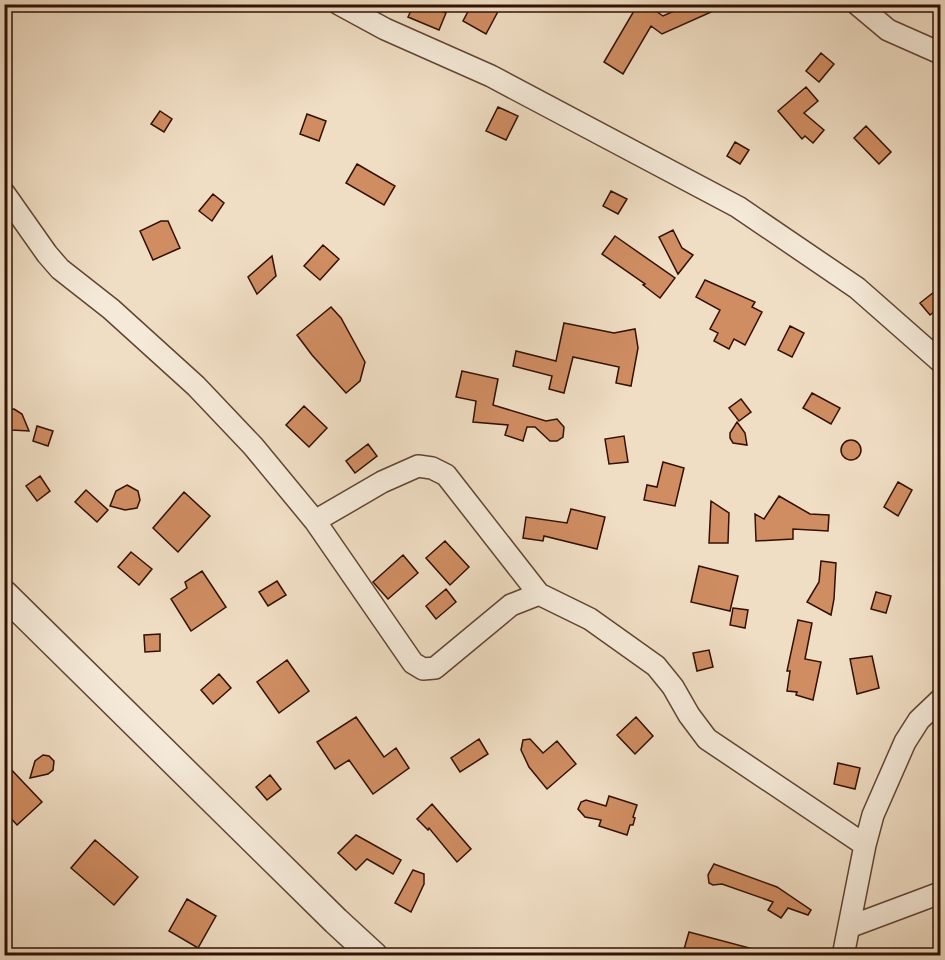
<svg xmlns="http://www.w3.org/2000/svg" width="945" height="960" viewBox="0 0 945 960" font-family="'IM FELL Great Primer',serif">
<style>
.building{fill:#d08d62;stroke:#311004;stroke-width:1.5}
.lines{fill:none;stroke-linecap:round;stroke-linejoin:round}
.minor-casing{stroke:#614434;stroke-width:24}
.tertiary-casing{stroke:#614434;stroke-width:30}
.minor{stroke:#f5ead9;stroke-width:21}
.tertiary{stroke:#f5ead9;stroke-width:27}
</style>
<rect width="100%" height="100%" fill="#f0dec4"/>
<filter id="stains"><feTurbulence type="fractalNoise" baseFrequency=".00333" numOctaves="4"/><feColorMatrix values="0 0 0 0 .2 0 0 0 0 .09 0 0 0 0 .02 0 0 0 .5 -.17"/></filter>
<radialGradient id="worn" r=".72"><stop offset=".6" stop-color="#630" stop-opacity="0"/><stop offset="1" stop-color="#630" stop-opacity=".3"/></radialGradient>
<path class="building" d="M414,4h12l20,9 -7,17 -31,-13z
M472,4h30l-16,30 -23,-13z
M638,4h8l17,12 27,-12h39l-67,30 -11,-8 -28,48 -19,-12z
M821,53l13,11 -15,18 -13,-11z
M806,87l12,14 -14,12 20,17 -11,13 -8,-7 -3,3 -24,-28z
M498,107l20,9 -12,24 -20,-9z
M160,111l12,8 -8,13 -13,-8z
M307,114l19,7 -7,20 -19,-7z
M866,126l25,26 -12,12 -25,-26z
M735,142l14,8 -9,14 -13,-8z
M357,164l38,22 -11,19 -38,-22z
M611,191l16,8 -9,15 -15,-8z
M213,194l11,9 -12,18 -13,-10z
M161,221h7l12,27 -27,12 -13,-29z
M673,230l9,18 11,7 -15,19 -19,-37z
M615,236l60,42 -15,20 -17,-13 2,-1 -43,-30z
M323,245l16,14 -19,21 -16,-14z
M272,256l4,20 -19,18 -9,-17z
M705,280l50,22 -3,5 10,5 -17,33 -11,-6 -5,10 -15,-8 4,-8 -8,-4 10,-19 -24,-13z
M934,292l6,8v7l-10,8 -10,-12z
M331,307l10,11 24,44 -5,19 -14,12 -34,-38 -15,-20z
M564,323l50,10 21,-4 3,19 -7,38 -15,-3 3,-16 -46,-10 -9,36 -15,-4 3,-13 -39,-10 3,-15 40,10z
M790,326l14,7 -12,24 -14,-7z
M462,371l36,8 -5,26 53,16 11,-2 7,8 -1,10 -6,4h-7l-15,-14h-8l-4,14 -18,-6 3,-10 -35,-3 3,-21 -20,-4z
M812,393l28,15 -9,16 -28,-16z
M741,399l10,13 -12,9 -10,-13z
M304,406l23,22 -18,19 -23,-22z
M14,409l8,5 7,17 -18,-1 -7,-3v-17z
M737,422l8,11 2,12 -14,-2 -3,-5v-5z
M37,426l16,5 -5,15 -15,-5z
M624,436l4,26 -19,2 -4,-25z
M841 450a10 10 0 1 1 20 0a10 10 0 1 1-20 0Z
M368,444l9,12 -22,17 -9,-12z
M663,462l21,6 -9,38 -31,-6 3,-15 10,2z
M40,476l10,15 -13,10 -11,-15z
M898,482l14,8 -14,26 -14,-9z
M127,485l11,6 2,9 -3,8 -12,2 -15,-4 6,-15z
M86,490l22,20 -11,12 -22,-20z
M184,492l26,24 -32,36 -25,-24z
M779,496l31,18 19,1 -1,16 -35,-2v10l-37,2 -1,-27 9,5z
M711,501l18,12 -1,30h-19z
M571,509l34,8 -8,32 -53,-13 -1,5 -20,-3 3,-21 41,6z
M445,541l24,26 -19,18 -24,-27z
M131,552l21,17 -13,16 -21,-18z
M403,555l15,18 -30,26 -15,-17z
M821,561l15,2 -2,36 -3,16 -24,-13 12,-20z
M699,566l39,10 -8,35 -39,-9z
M202,571l24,36 -35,24 -20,-32 16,-11 -2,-6z
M277,581l9,14 -18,11 -9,-14z
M446,589l10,13 -20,17 -10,-13z
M876,592l15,4 -5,17 -15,-4z
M733,608l15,2 -3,18 -15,-3z
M798,620l14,3 -7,36 16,3 -8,38 -17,-5 1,-3 -10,-1 3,-20h-3z
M160,634v17l-15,1 -1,-17z
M709,650l4,17 -16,4 -4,-18z
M872,656l7,32 -22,6 -7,-35z
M287,660l22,31 -30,22 -22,-31z
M219,674l12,14 -18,16 -12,-14z
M356,717l28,40 12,-9 13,20 -36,26 -24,-34 -14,9 -18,-27z
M636,717l17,19 -18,18 -18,-19z
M479,739l9,15 -28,18 -9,-14z
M530,739l13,14 14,-12 19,23 -29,25 -18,-22 -8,-17 2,-10z
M43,755l6,1 5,5 -1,9 -5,4 -18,4 5,-17z
M4,762l38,40 -25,23 -13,-14z
M838,763l22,5 -5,21 -21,-5z
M270,775l11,14 -14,11 -11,-13z
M609,796l28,9 -4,12 2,1 -2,7h-3l-3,10 -28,-9 2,-6 -16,-3 -7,-8 3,-7 5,-2 20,6z
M432,804l39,45 -14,13 -28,-34 -1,2 -11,-11z
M356,835l45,25 -8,14 -26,-15 -11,11 -18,-17z
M95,840l43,37 -24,28 -43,-37z
M714,864l63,23 34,23 -3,5 -20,-7 -7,10 -13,-8 5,-8 -51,-18 -9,1 -4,-2 -1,-8z
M413,870l11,4v10l-13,28 -16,-9z
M187,899l29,17 -18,32 -29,-17z
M689,932l68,18 -1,6h-74z"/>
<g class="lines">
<defs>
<path id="minor" d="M339,4l46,25 106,47 247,131 119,81 83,73
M857,4l31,26 52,23
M4,193l43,61 13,15 51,40 85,77 57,60 62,75 98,142 10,6 12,-1 76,-63 28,-11 51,25 66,47 17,21 16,28 18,24 158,106
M315,521l67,-39 36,-16 14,2 14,7 93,119
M849,927l91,-34
M843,956l22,-111 8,-30 32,-73 14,-22 21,-20"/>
<path id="tertiary" d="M4,594l332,327 38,35"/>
</defs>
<use href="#minor" class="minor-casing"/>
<use href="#tertiary" class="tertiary-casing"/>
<use href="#minor" class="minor"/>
<use href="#tertiary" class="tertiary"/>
</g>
<rect width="945" height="960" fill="none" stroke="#f0dec4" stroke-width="24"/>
<rect x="6" y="6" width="933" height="948" fill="none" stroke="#311004" stroke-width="3"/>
<rect x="12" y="12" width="921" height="936" fill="none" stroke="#311004" stroke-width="1.5"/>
<rect width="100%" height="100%" filter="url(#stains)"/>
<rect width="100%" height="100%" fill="url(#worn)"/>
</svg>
